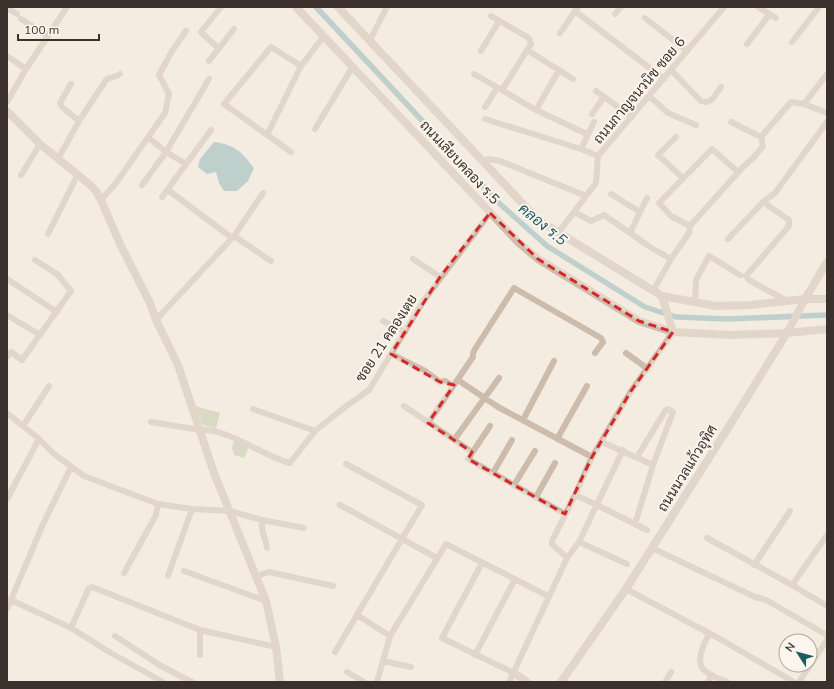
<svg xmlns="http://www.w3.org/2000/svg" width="834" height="689" viewBox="0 0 834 689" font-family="Mulish,Sarabun,sans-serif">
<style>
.green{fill:#b8c4a0}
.water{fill:#7fb0b2}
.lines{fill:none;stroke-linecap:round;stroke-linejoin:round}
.canal{stroke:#7fb0b2;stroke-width:5.5}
.minor{stroke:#cdbbac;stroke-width:6}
.tertiary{stroke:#cdbbac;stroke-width:8}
.marked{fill:none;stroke:#d62828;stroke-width:3;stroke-dasharray:8 5;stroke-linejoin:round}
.labels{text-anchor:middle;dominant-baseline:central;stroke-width:4;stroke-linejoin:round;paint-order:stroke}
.street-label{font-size:14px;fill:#3b302b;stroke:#fbf5ee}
.water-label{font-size:15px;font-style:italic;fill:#1f5a5e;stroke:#fbf5ee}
</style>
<rect width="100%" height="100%" fill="#f4ebe1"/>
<path class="green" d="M195,406l25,7 -4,15 -13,-3z
M234,440l15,7 -5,11 -10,-3 -2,-7z"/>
<path class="water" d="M214,142c21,3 27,9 40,26l-6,13 -11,10h-13l-5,-8 -3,-11 -9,2 -9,-7 2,-8z"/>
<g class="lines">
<path class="canal" d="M316,7l184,197 47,42 98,61 31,10 52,2 99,-4"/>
<path class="minor" d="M758,7l18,11
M7,8l10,6
M575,11l89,68
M615,14l6,-7
M491,16l38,22 2,6 -29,46
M645,18l42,33
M21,19l27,17
M560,33l18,-26
M370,40l17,-33
M792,42l27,-35
M747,44l22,-29
M219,49l-18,-17 20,-25
M527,50l46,29
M481,51l18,-30
M7,56l19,13
M209,61l25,-32
M671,70l30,31c11,4 14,-6 20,-14
M474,74l62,36 51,24
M71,84l-11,19 2,4 17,14
M596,91l36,26
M649,96l19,17 28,12
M7,102l19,-33 41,-62
M804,104l23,-30
M485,107l12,-19
M536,110l23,-40
M592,114l12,-17
M485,119l96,30 17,7
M315,129l38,-63
M267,135l34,-69 23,-30
M676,137l-18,18 25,23
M761,137l30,-35 13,2 23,9
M149,138l17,14 17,10
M581,149l13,-27
M291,152l-67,-48 47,-57 30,19
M58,159l21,-38 27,-41c4,-4 9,-2 14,-6
M483,161l5,-2 12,2 86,35
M21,175l19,-31
M142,185l24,-33 43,-73
M168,190l64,48
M611,194l29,18
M162,197l49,-67
M101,200l15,-17 49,-70 4,-19 -10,-19 13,-24 14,-20
M763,202l26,18v6l-43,50 3,4 38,21
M574,212l17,9 13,-6 46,32 21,12 18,-26 1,-7 52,-58 13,-12 8,-10 -2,-9 -30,-15
M690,226l-19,-10 -12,-13 53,-54 26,23
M558,233l38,-50 2,-27 126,-149
M630,233l17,-35
M48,234l30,-60
M234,236l37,25
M728,239l35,-37 12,-9 52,-71
M413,259l27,18
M7,279l50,33
M653,291l18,-32
M695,302l1,-22 13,-24 31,19
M7,315l33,20
M156,320l78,-84 29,-43
M383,321l22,11
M626,353l22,16
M391,354l34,17 15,11 5,-1 8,5
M7,357l4,-5 11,8 49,-69 -14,-17 -22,-14
M458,380l40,27 94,50
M404,406l68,46
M253,409l62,22
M7,413l32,26 15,15 30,22 74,28 34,5 38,2 32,9 42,8
M523,420l31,-59
M151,422l49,8c25,-3 65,27 90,33l25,-32 30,-24 24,-17 55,-90 66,-87
M428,423l45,-66v-4l2,-4 39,-61 87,50 2,4 -8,11
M23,426l26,-40
M490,426l-22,33 97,55
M557,439l30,-53
M454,440l45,-62
M602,442l51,23
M493,473l19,-33
M514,485l21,-34
M575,495l22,10 50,25
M536,497l19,-34
M7,499l32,-60
M340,505l97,53
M262,520c-2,12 4,17 5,28
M635,524l18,-59 20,-53 -5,-3 -3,2 -28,46
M707,538l85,47 35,21
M579,542l48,22
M652,548l103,49 11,3 61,35
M567,558l12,-16 44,-92
M482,563l-40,75 72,35
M754,565l36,-54
M184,571l82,30
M124,573l32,-58 2,-11
M168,576l24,-67
M256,576l13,-4 64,14
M792,585l35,-50
M626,589l94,50 74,43
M11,600l60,28 40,25 52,29
M7,609l37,-87 27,-55
M357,615l33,21
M71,628l17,-38 1,-2 3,-1 108,43 76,17
M200,630v25
M709,634c-5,9 -14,27 -5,36 6,6 16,9 23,12
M115,636l46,30 31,16
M335,652l87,-147 -76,-41
M475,655l40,-76
M383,661l28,6
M347,672l17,10
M377,682l13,-46 56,-92 102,52
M509,682l58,-124 -15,-14v-3l23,-46 17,-38 39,-66 42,-59
M665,682l6,-10
M708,682l4,-7
M799,682l28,-42"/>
<path class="tertiary" d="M296,7l223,236 19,16 101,62 34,11 59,3 55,-2 40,-4
M338,7l200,213 124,76 54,10 35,-1 54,-6h22
M7,111l33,33 49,40 7,7 5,9 19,44 30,59 6,17 22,45 36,108 52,128 10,46 4,35
M662,296l11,36
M514,673l13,9
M561,682l65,-93 102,-161 59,-95 18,-34 22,-37"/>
</g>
<path d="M0 0H834V689H0ZM490,213l48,46 101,62 34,11 -42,59 -39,66 -27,57 -97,-55 4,-7 -44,-29 26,-38 -14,-3 -49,-28 49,-77z" fill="#f4ebe1" fill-opacity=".55" fill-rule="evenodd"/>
<path class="marked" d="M490,213l48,46 101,62 34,11 -42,59 -39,66 -27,57 -97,-55 4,-7 -44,-29 26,-38 -14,-3 -49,-28 49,-77z"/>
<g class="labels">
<g class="street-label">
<text transform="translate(639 90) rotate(-50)">ถนนกาญจนวนิช ซอย 6</text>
<text transform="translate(460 162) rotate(47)">ถนนเลียบคลอง ร.5</text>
<text transform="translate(386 338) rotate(-57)">ซอย 21 คลองเตย</text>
<text transform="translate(687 468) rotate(-58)">ถนนนวลแก้วอุทิศ</text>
</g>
<g class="water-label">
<text transform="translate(543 224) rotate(39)">คลอง ร.5</text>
</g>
</g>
<rect width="834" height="689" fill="none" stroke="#3b302b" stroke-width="16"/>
<g transform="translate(798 653) rotate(306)"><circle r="19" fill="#fbf5ee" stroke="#aea6a0"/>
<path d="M0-3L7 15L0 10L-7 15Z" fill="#1f5a5e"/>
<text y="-6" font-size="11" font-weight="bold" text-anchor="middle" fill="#3b302b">N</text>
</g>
<path d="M18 34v6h81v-6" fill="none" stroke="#3b302b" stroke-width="2"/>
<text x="24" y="34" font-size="12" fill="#3b302b" stroke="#fbf5ee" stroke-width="3" paint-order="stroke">100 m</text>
</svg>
